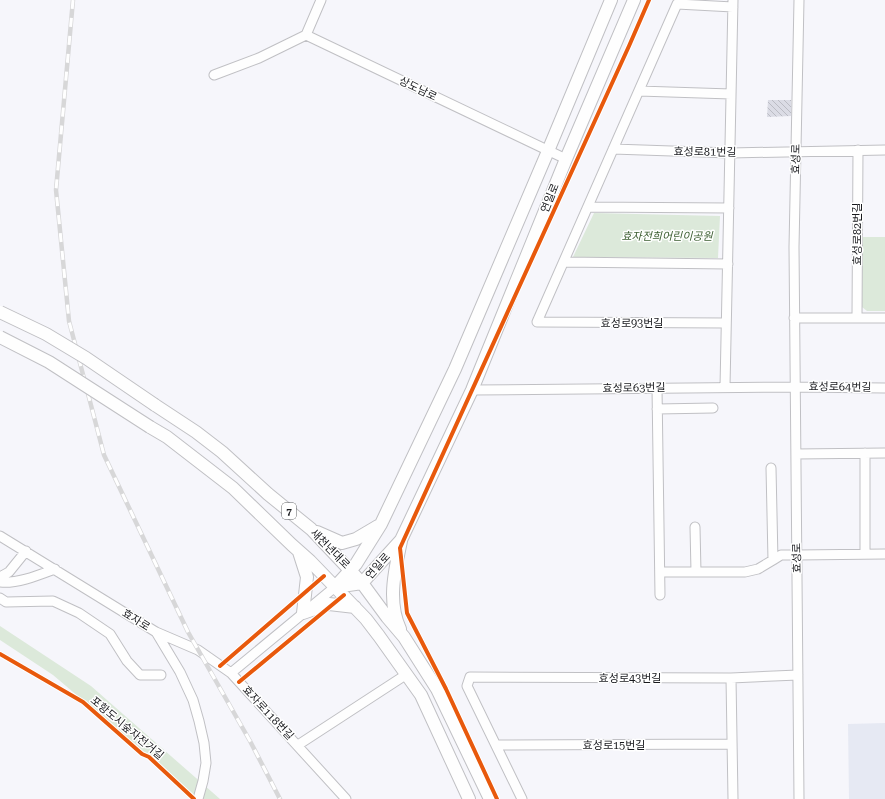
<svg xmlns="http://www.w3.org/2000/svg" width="885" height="799" viewBox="0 0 885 799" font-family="'Roboto Serif','Noto Sans KR',serif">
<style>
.built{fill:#e6e9f3}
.park{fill:#dce9da}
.building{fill:url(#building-back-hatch)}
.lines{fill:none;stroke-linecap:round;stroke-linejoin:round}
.minor-casing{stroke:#c0c0c4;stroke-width:11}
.major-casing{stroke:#c0c0c4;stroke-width:14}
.minor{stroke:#fefefe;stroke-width:9}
.major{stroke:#fefefe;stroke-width:12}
.rail-casing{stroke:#d7d7d8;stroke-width:4.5}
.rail{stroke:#fff;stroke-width:3;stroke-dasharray:9;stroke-linecap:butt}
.major-bridge-casing{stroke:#c0c0c4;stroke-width:14;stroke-linecap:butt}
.major-bridge{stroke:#fefefe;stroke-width:12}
.cycleway-casing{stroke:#fff;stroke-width:6}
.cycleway{stroke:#e8590c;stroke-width:4}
.labels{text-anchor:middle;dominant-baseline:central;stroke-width:3;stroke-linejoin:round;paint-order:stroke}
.shield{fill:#fff;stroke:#5d5e61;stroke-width:1}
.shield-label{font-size:10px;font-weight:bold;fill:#18191d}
.street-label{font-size:11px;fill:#18191d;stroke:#fff}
.park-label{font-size:11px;font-style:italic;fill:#3b5d30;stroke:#fff}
</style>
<defs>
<pattern id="building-back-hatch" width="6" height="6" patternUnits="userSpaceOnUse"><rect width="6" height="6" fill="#dbdce5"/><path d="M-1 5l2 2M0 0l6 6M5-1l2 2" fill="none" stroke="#bbbcc4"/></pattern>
</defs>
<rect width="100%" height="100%" fill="#f6f6fb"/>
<path class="built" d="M885,723v76h-36l-1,-75z"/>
<path class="park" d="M594,213l126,3 -2,42 -145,-1z
M862,237h23v74h-18l-5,-4z
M0,626l91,60 129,113h-21l-146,-124 -53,-35z"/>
<path class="building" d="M768,100h23v16l-24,1z"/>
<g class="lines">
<defs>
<path id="minor" d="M799,0l-5,247 5,552
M306,35l260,124
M306,35l15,-35
M214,75l45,-17 47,-23
M639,91l92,3
M613,149l117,4 155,-3
M588,207l141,1
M564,262l164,2
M794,318h91
M857,318l1,-168
M726,323l-189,-1 140,-318 56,3
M725,387l8,-387
M657,388l3,207
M472,390l323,-3 90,1
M657,409l56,-1
M865,453v101
M796,454l89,-1
M695,527l1,45h49l13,-3 15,-9 -2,-92
M0,536l156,96 24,40 13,28 6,21 5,22 2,20 -3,18 -5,18
M773,560l8,-5h16l88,-1
M660,572h36
M0,577l9,-5 17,-21
M0,582c17,2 39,-7 55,-13
M0,598l6,4 47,-1 26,12 31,21 17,27 13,14h21
M156,632l42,18 33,23 115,126
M231,673l104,-86
M731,678l2,121
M298,745l109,-71
M496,745l236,-1
M522,799l-55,-113 3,-9 261,1 67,-3"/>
<path id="major" d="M155,405l41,27 26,20 46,42 43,35 51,54 25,34 17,20 33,52 53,110
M150,427l17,10 66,51 59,57 18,16 56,58 13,17 42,59 48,104
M317,532l25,11 14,-4 22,-13
M299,552l8,25 -4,36 26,-9 26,3
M335,587l27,-4 39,-43 71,-150 94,-231 68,-159
M335,587l21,-23 25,-40 74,-155 93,-218 63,-151
M400,629c-13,-28 -5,-59 1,-88"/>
</defs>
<use href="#minor" class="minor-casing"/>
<use href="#major" class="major-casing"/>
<use href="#minor" class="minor"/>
<use href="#major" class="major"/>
<defs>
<path id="rail" d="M73,0l-17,190 13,131 35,134 84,177 62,109 30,58"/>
</defs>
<use href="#rail" class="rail-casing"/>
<use href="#rail" class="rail"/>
<defs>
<path id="major-bridge" d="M0,312l46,22 40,24 69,47
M0,337l49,25 101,65"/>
</defs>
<use href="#major-bridge" class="major-bridge-casing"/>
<use href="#major-bridge" class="major-bridge"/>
<defs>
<path id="cycleway" d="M0,654l83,48 59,52 7,3 45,42
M220,666l104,-90
M239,682l105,-87
M497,799l-51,-110 -39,-76 -7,-65 229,-502 20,-46"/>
</defs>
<use href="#cycleway" class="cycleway-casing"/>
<use href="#cycleway" class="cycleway"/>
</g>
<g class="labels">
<rect class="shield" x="282" y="503" width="14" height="16" rx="3"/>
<g class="shield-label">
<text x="289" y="511">7</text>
</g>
<g class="street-label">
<text transform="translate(418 89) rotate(26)">상도남로</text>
<text transform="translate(705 152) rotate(1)">효성로81번길</text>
<text transform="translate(796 159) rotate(-89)">효성로</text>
<text transform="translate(550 198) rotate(-68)">연일로</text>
<text transform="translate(857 234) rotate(-90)">효성로82번길</text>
<text x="632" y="323">효성로93번길</text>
<text transform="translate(840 387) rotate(1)">효성로64번길</text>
<text transform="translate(634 388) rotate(-1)">효성로63번길</text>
<text transform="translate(330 549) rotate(45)">새천년대로</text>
<text transform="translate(797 558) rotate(-91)">효성로</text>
<text transform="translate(378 566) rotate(-48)">연일로</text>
<text transform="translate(136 620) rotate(32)">효자로</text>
<text x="630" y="678">효성로43번길</text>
<text transform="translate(268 713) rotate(47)">효자로118번길</text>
<text transform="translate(127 728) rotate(40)">포항도시숲자전거길</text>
<text x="614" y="745">효성로15번길</text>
</g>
<g class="park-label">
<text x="667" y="236">효자전희어린이공원</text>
</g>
</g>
</svg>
